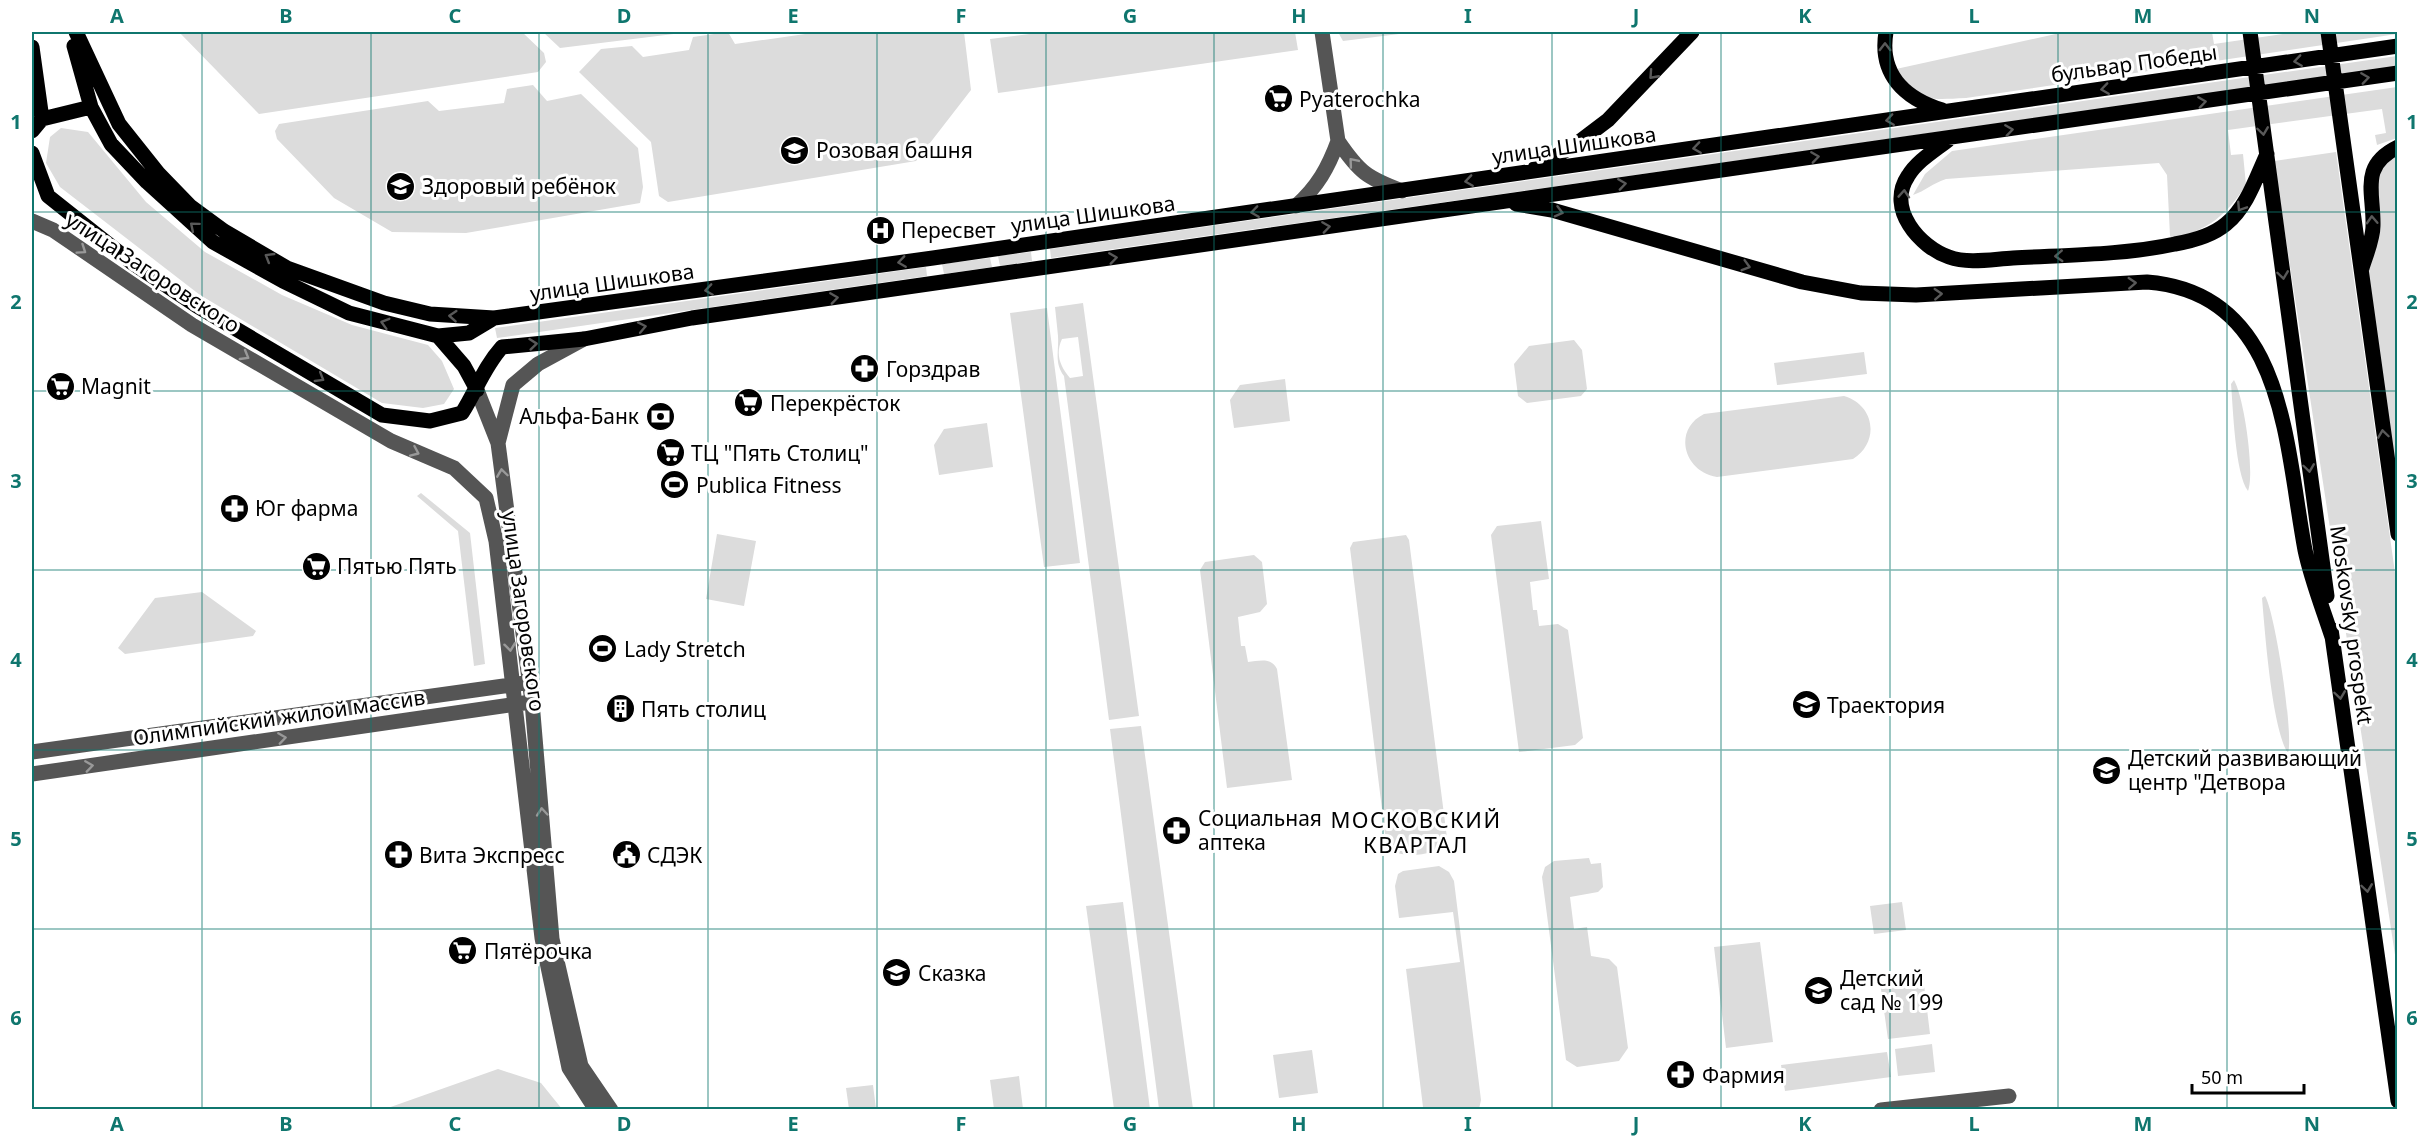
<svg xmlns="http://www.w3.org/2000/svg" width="2429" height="1141" viewBox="0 0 2429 1141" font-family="'Noto Sans',sans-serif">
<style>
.green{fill:#dcdcdc;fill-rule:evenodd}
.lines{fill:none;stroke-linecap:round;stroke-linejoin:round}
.minor{stroke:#555;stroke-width:15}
.major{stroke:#000;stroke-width:15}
.oneway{stroke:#595959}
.oneway2{stroke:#999}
.grid{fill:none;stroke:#0f766e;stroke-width:1.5;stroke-opacity:0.55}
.labels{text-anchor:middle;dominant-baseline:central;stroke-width:6;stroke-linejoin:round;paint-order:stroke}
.street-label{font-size:21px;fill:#000;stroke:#fff}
.poi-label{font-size:21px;fill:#000;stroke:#fff;text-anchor:start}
.neighbourhood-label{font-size:22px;letter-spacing:1.5px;fill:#000;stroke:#fff}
.neatline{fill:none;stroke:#0f766e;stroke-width:2}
.grid-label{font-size:20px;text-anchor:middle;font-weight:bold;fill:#0f766e}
</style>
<rect width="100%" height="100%" fill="#fff"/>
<path class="green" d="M179,32h343l22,21 2,9 -8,10 -279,42z
M543,32h147l-130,16z
M728,32l7,12 84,-12h145l7,58 -55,71 -248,41 -9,-6 -8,-54 -72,-70 22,-23 31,-3 11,11 46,-7 4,-13z
M1045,32h250l3,18 -300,43 -8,-54z
M1338,32h77l-72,9z
M2065,32h147l2,12 83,-12h100v2l-431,64c-41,2 -45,4 -70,-29z
M2397,56v10l-23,4 -1323,188 -1,-9z
M533,85l14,16 34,-7 57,54 5,39 -3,16 -174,30 -74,-1 -58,-34 -57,-59 -2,-8 4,-7 149,-23 11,10 65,-8 3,-14z
M2397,87v51l-20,7 -2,-10 11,-2 -4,-24 -154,21 3,25 12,-1 3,31c-20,31 -37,44 -73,54l-3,-3 -3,-61 -8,-12 -213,16c-13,4 -21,12 -33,16l12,-21 27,-23z
M61,128l27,4 58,70 59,50 77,43 70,30 76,20 14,16 12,28 -10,15 -21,4 -41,-5 -182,-108 -140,-108 -14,-24 4,-26z
M2397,147v387l-37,-258 13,-48 -3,-48z
M2336,152l61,435v381l-123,-807z
M1031,252l1,9 -32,5 -2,-10z
M990,258l2,9 -48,7 -2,-10z
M926,267l1,9 -430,62 -2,-10z
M1083,303l56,413 -30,4 -45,-344c-10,-14 -5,-24 -6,-40 -1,-10 -2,-20 -3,-29zM1078,337l5,39 -13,2c-10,-12 -15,-24 -8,-39z
M1047,308l33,255 -36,4 -34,-254z
M1574,340l8,10 5,39 -6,7 -54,7 -9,-7 -4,-32 15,-18z
M1864,352l3,22 -90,11 -3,-22z
M1285,379l5,42 -56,7 -4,-28 10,-15z
M2234,380c10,17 21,93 14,111 -13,-17 -15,-84 -17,-107z
M1844,396c31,9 36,46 9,63l-136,18c-33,-5 -45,-47 -13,-63z
M987,423l6,44 -54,8 -5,-30 10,-16z
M421,493l49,40 15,131 -11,2 -16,-135 -41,-35z
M1541,521l8,58 -19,3 3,28h4l2,16 19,-2 10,6 15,108 -8,7 -56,7 -28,-217 6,-9z
M717,534l39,7 -12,65 -38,-7z
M1406,535l3,5 38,298 -1,5c-12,13 -39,15 -54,8l-6,-9 -36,-294 3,-6z
M1254,555l8,7 5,42 -7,8 -22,5 3,29h4l3,16c11,-1 23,-5 29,7l15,111 -65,8 -27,-218 5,-8z
M202,592l54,39 -3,5 -128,18 -7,-6 37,-50z
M2265,596c10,16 29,139 23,157 -16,-25 -23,-121 -26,-155z
M1141,726l52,383h-34l-49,-380z
M1589,858l2,6 10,-1 2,24 -5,5 -28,5 4,32 13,-2 4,29 18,3 8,8 11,81 -9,13 -42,6 -11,-7 -24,-183 3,-10 9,-6z
M1439,866l10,6 5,9 27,219 -2,9 -55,1 -1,-3 -17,-138 54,-7 -7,-50 -54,6 -4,-32 3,-12 5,-3z
M1123,902l27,207h-36l-28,-203z
M1902,902l4,28 -32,4 -4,-28z
M1760,942l13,100 -47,6 -12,-101z
M1923,976l7,58 -42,5 -8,-57z
M1932,1044l3,28 -37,4 -3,-27z
M1312,1050l6,43 -39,5 -6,-43z
M1887,1052l4,25 -106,14 -4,-26z
M498,1069l43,14 21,26h-177z
M1019,1076l4,33h-29l-4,-29z
M873,1085l3,24h-27l-3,-21z"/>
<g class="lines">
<path class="minor" d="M1322,32l16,109
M1296,206c22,-20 32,-38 42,-65 21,31 29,37 64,50
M32,221l21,9 139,95 199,116 63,27 32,30 10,43 46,397 27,130 27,42
M584,339l-46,25 -25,21 -15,58 34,259 20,237 29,127 30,44
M477,390l21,53
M32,752l493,-69
M32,774l492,-71
M1881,1110l128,-14"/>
<path class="major" d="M76,32l43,92 39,49 32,33 34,25 63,37 97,35 46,11 64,4 439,-60 1465,-212
M1886,32c-7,42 18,66 56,78
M2250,32l77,564
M2328,32l70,502
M74,46l17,61
M32,47l10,72
M32,131l10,-12 49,-12 20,37 36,38 66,60 70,39 66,32 89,23 26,30 13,24
M1948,140c-14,11 -31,21 -40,36 -22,33 12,71 41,81 19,7 44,2 64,1 52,-3 111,-3 162,-14 17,-3 38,-9 51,-20 21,-17 30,-46 41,-70
M32,153l16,43 83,66 66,44 185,109 48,6 32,-8c14,-22 22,-46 40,-66l82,-8 108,-21 1706,-245
M1535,168l40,-23 33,-25 84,-88
M1516,204l36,6 250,72 59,11 55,2 231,-13c139,11 138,163 158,268 6,29 18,59 27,87
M2362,268c4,-13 11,-29 11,-42 1,-34 -14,-60 25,-79
M438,336l31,-3 25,-15
M2331,629l67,472"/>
</g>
<defs><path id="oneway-chevron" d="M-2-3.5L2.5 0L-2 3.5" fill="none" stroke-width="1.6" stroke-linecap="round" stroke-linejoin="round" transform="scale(1.5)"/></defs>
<g class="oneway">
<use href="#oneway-chevron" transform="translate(1885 47) rotate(-90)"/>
<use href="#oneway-chevron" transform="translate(2298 61) rotate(172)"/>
<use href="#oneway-chevron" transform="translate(1653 75) rotate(132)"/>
<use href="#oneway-chevron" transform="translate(2365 78) rotate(-8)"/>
<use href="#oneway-chevron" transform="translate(2105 89) rotate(172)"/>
<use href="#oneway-chevron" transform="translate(2202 102) rotate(-8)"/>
<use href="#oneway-chevron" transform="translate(1890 120) rotate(172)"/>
<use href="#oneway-chevron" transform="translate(2009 130) rotate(-8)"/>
<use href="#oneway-chevron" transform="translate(2263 131) rotate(82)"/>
<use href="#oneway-chevron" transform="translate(1697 148) rotate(172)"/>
<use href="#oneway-chevron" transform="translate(1815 157) rotate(-8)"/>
<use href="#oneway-chevron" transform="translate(1469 181) rotate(172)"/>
<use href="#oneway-chevron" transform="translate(1622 184) rotate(-8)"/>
<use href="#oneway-chevron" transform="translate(1904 194) rotate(-86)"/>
<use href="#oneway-chevron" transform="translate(2241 207) rotate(123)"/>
<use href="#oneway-chevron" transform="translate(1255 212) rotate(172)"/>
<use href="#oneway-chevron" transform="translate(1559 212) rotate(15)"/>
<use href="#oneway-chevron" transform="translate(2372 220) rotate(-93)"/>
<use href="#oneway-chevron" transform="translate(194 226) rotate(-140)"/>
<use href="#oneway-chevron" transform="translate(1326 227) rotate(-8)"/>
<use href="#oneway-chevron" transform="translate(2059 256) rotate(177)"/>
<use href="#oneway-chevron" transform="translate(269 257) rotate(-149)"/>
<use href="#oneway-chevron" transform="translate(1113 258) rotate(-8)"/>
<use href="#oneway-chevron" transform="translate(902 262) rotate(172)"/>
<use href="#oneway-chevron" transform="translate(1746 266) rotate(16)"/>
<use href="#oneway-chevron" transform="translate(2283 275) rotate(82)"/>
<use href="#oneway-chevron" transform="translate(2132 283) rotate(-3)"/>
<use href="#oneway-chevron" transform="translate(709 290) rotate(172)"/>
<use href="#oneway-chevron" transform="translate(1938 294) rotate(-3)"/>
<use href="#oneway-chevron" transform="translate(834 298) rotate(-8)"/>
<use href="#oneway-chevron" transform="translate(453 316) rotate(-176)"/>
<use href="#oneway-chevron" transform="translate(385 323) rotate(-164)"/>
<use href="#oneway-chevron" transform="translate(642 327) rotate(-11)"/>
<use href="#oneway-chevron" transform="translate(533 344) rotate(-6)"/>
<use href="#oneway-chevron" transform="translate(320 378) rotate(31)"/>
<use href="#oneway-chevron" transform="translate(2383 434) rotate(-98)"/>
<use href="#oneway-chevron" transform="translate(2309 468) rotate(82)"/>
<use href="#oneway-chevron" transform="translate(2340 695) rotate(82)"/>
<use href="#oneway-chevron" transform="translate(2367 888) rotate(82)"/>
</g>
<g class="oneway2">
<use href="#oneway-chevron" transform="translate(1353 162) rotate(-130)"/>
<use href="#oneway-chevron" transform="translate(82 250) rotate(34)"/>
<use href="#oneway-chevron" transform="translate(245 356) rotate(30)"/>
<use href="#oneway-chevron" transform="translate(415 452) rotate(24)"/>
<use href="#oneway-chevron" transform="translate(502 473) rotate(-98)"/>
<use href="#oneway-chevron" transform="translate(510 647) rotate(83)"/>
<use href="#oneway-chevron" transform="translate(282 738) rotate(-8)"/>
<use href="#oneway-chevron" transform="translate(89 766) rotate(-8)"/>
<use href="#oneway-chevron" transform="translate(542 812) rotate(-95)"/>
</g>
<path class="grid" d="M202,32v1078M371,32v1078M539,32v1078M708,32v1078M877,32v1078M1046,32v1078M1214,32v1078M1383,32v1078M1552,32v1078M1721,32v1078M1890,32v1078M2058,32v1078M2227,32v1078M32,212h2366M32,391h2366M32,570h2366M32,750h2366M32,929h2366"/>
<defs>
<symbol id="supermarket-disc" viewBox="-11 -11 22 22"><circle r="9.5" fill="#000" stroke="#fff"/><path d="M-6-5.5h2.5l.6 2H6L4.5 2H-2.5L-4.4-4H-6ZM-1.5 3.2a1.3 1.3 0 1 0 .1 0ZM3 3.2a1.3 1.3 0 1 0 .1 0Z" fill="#fff"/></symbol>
<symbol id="school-disc" viewBox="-11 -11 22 22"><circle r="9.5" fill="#000" stroke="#fff"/><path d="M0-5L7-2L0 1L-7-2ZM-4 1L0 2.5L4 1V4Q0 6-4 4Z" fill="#fff"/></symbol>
<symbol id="hospital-disc" viewBox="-11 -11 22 22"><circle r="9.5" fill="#000" stroke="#fff"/><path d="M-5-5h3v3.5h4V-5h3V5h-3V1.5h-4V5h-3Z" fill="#fff"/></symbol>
<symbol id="pharmacy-disc" viewBox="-11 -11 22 22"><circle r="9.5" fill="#000" stroke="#fff"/><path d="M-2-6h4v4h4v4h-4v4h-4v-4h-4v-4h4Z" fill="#fff"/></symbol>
<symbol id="bank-disc" viewBox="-11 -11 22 22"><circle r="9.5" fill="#000" stroke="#fff"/><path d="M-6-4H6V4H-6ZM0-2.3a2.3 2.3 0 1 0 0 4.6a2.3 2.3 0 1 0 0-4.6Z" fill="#fff"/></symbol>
<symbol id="stadium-disc" viewBox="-11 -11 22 22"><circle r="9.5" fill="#000" stroke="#fff"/><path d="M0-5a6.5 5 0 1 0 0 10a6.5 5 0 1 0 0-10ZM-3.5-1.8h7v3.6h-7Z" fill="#fff"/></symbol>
<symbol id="building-disc" viewBox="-11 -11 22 22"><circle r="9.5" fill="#000" stroke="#fff"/><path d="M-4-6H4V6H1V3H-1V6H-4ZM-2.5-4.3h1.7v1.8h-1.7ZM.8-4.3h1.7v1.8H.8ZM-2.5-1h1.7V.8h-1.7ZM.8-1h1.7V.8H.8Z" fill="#fff"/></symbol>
<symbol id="civic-disc" viewBox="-11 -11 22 22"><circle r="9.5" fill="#000" stroke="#fff"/><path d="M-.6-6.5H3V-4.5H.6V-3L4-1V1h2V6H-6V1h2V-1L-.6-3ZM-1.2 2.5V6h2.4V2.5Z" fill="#fff"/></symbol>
</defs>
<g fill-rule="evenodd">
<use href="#supermarket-disc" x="1262" y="82" width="33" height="33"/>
<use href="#school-disc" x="778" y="134" width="33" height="33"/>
<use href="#school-disc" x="384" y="170" width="33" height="33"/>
<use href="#hospital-disc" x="864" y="214" width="33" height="33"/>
<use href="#pharmacy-disc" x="848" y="352" width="33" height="33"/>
<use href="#supermarket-disc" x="44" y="370" width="33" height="33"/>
<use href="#supermarket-disc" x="732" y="386" width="33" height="33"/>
<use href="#bank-disc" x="644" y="400" width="33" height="33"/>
<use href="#supermarket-disc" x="654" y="436" width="33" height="33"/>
<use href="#stadium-disc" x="658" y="468" width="33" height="33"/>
<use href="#pharmacy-disc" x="218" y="492" width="33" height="33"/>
<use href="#supermarket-disc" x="300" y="550" width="33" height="33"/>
<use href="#stadium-disc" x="586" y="632" width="33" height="33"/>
<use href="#school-disc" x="1790" y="688" width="33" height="33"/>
<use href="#building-disc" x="604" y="692" width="33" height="33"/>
<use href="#school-disc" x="2090" y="754" width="33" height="33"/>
<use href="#pharmacy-disc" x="1160" y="814" width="33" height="33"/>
<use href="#pharmacy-disc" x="382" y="838" width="33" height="33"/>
<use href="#civic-disc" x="610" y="838" width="33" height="33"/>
<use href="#supermarket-disc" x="446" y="934" width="33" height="33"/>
<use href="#school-disc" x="880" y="956" width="33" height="33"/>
<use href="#school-disc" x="1802" y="974" width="33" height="33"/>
<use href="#pharmacy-disc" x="1664" y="1058" width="33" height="33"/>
</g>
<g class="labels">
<g class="street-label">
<text transform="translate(2134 63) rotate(-8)">бульвар Победы</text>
<text transform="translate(1574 145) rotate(-8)">улица Шишкова</text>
<text transform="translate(1093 214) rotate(-8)">улица Шишкова</text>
<text transform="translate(153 272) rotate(33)">улица Загоровского</text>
<text transform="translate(612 282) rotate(-8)">улица Шишкова</text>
<text transform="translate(524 611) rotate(82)">улица Загоровского</text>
<text transform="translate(2352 625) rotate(82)">Moskovsky prospekt</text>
<text transform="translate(279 717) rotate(-8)">Олимпийский жилой массив</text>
</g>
<g class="poi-label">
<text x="1299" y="99">Pyaterochka</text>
<text x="816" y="150">Розовая башня</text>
<text x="422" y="186">Здоровый ребёнок</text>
<text x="901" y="230">Пересвет</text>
<text x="886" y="369">Горздрав</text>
<text x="81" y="386">Magnit</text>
<text x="770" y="403">Перекрёсток</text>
<text x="639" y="416" text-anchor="end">Альфа-Банк</text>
<text x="691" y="453">ТЦ "Пять Столиц"</text>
<text x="696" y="485">Publica Fitness</text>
<text x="255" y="508">Юг фарма</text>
<text x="337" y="566">Пятью Пять</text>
<text x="624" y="649">Lady Stretch</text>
<text x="1827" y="705">Траектория</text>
<text x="641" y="709">Пять столиц</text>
<text x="2128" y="758">Детский развивающий<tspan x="2128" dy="24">центр "Детвора</tspan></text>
<text x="1198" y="818">Социальная<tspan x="1198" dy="24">аптека</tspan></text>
<text x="419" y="855">Вита Экспресс</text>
<text x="647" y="855">СДЭК</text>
<text x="484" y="951">Пятёрочка</text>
<text x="918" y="973">Сказка</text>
<text x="1840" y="978">Детский<tspan x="1840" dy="24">сад № 199</tspan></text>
<text x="1702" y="1075">Фармия</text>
</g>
<g class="neighbourhood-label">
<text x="1416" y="819">МОСКОВСКИЙ<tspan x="1416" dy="25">КВАРТАЛ</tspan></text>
</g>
</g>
<rect width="2429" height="1141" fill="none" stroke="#ffffff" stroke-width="66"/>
<path d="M2192 1084v9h112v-9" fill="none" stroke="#000000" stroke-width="3"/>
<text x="2201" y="1084" font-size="18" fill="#000000" stroke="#ffffff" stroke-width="4.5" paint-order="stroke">50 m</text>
<rect x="33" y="33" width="2363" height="1075" class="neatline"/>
<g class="grid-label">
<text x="117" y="23">A</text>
<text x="286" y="23">B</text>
<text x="455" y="23">C</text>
<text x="624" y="23">D</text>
<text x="793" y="23">E</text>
<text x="961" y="23">F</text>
<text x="1130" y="23">G</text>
<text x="1299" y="23">H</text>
<text x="1468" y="23">I</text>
<text x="1636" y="23">J</text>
<text x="1805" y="23">K</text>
<text x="1974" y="23">L</text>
<text x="2143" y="23">M</text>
<text x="2312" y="23">N</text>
<text x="16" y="129">1</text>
<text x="2412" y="129">1</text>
<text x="16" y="309">2</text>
<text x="2412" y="309">2</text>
<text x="16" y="488">3</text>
<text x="2412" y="488">3</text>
<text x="16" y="667">4</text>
<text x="2412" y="667">4</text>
<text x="16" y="846">5</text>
<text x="2412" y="846">5</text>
<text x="16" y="1025">6</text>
<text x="2412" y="1025">6</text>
<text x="117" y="1131">A</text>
<text x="286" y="1131">B</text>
<text x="455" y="1131">C</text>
<text x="624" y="1131">D</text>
<text x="793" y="1131">E</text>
<text x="961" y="1131">F</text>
<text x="1130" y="1131">G</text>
<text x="1299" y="1131">H</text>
<text x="1468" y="1131">I</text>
<text x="1636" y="1131">J</text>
<text x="1805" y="1131">K</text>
<text x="1974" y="1131">L</text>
<text x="2143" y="1131">M</text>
<text x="2312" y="1131">N</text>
</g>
</svg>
